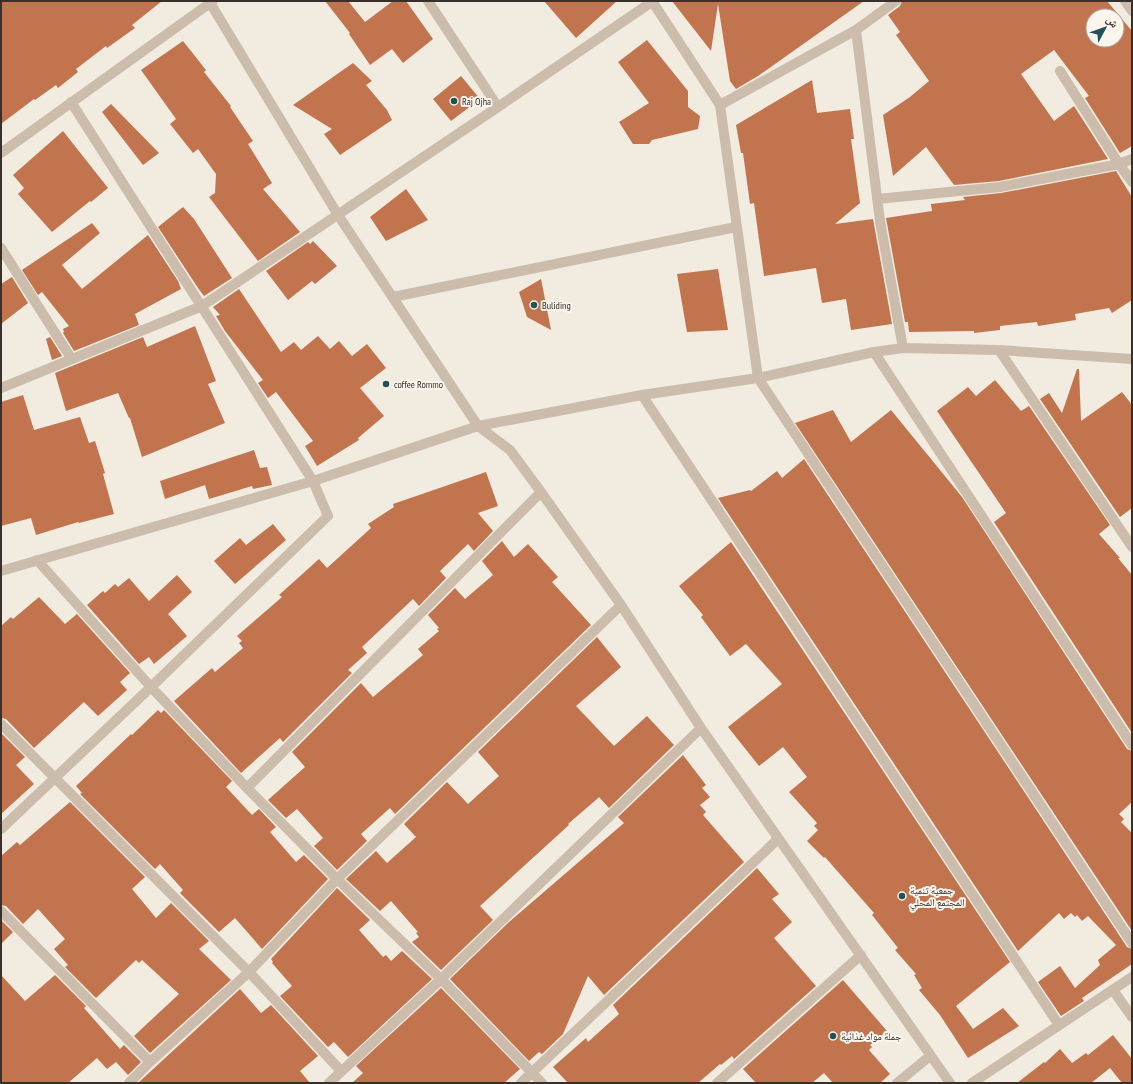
<svg xmlns="http://www.w3.org/2000/svg" width="1133" height="1084" viewBox="0 0 1133 1084" font-family="'PT Sans Narrow','Noto Naskh Arabic',sans-serif">
<style>
.building{fill:#c2744f;fill-rule:evenodd}
.lines{fill:none;stroke-linecap:round;stroke-linejoin:round}
.minor{stroke:#cbbcac;stroke-width:10}
.poi-dot{fill:#215159;stroke:#faf5ed;stroke-width:1.5}
.labels{text-anchor:middle;dominant-baseline:central;stroke-width:4;stroke-linejoin:round;paint-order:stroke}
.poi-label{font-size:10px;fill:#39302b;stroke:#faf5ed;text-anchor:start}
</style>
<rect width="100%" height="100%" fill="#f2ebe0"/>
<path class="building" d="M1,1h161l-30,24 3,3 -28,20 -1,-2 -30,23 2,3 -20,16 -2,-3 -21,15 -1,-1 -33,25z
M325,1h23l17,21 28,-21h13l27,38 -30,24 -11,-14 -22,16 -21,-31 1,-1z
M544,1h73l-41,37z
M672,1h192l-106,75 -22,13 -6,-8 -12,-77 -7,47z
M902,1h205l25,30v115l-12,7 -35,-55 4,-2 -35,-46 -33,24 33,47 20,-15 34,53 -109,22 -45,4 -28,-38 -33,29 -10,-61 27,-18 19,-16 -33,-46 4,-3 -12,-17 12,-9zM1093,16h24v24h-24z
M647,40l41,51v16l12,9 -2,13 -46,11 -3,4h-16l-14,-22 30,-19 -31,-41z
M183,41l23,29 -2,2 27,34 -1,1 23,34 -5,3 24,39 -9,6 37,43 -42,29 -49,-64 6,-4 1,-19 -18,-25 -5,4 -23,-29 6,-5 -35,-49z
M353,63l19,18 -6,4 21,25 5,10 -52,35 -16,-21 8,-5 -39,-24z
M461,76l19,23 -29,22 -18,-22z
M812,80l5,33 33,-4 4,30h-3l9,64 -25,21 38,-5 19,105 -41,6 -5,-31 -24,4 -6,-35 -52,8 -10,-73 -4,1 -7,-51h-2l-5,-28z
M111,104l48,49 -16,12 -41,-53z
M63,131l45,57 -17,14 -1,-1 -38,31 -34,-38 6,-6 -11,-13z
M1116,171l16,26v103l-20,13 -3,-5 -34,6 1,6 -38,6 -1,-4 -37,4v4l-26,3v-2l-65,1 -1,-10h-3l-19,-104 46,-7 -1,-7 34,-4 -2,-3 38,-4z
M406,189l22,31 -42,21 -16,-24z
M183,207l11,12 38,59 -28,18 -6,-8 -40,-61z
M92,223l8,10 -38,32 20,24 66,-54 30,46 3,8 -46,25 4,11 -65,26 -11,-18 1,-1 -1,-3 6,-3 -27,-34 -4,3 -16,-25z
M313,241l24,25 -22,18 -3,-3 -24,19 -22,-29 42,-29 2,2z
M718,269l10,61 -41,2 -10,-58z
M12,277l16,26 -27,21v-40z
M541,279l10,51 -24,-13 -8,-25z
M239,289l42,63 13,-10 7,8 17,-14 12,13 9,-8 13,15 15,-12 19,24 -26,20 24,28 -26,22 1,2 -42,26 -12,-20 8,-5 -37,-49 -8,6 -10,-15 5,-3 -38,-49 -9,-15 4,-1 -7,-8z
M195,326l21,55 -8,3 17,39 -83,34 -12,-39h-1l-11,-25 -52,18 -11,-38 88,-36 4,10z
M50,337l12,19 -10,4 -6,-21z
M1077,369h2l2,52 41,-29 10,13v103l-12,9 -80,-118 9,-6 13,20z
M995,380l26,31 8,-5 81,119 -11,9 21,24h-2l14,17v158l-138,-211 12,-9 -69,-102 31,-24 8,9z
M23,395l11,35 46,-13 9,26 6,-2 10,32 -2,1 11,40 -35,9 -1,-1 -42,13 -5,-17 -30,8v-124z
M833,410l18,32 40,-32 71,87 165,252 5,2v51l-13,12 5,5 -3,3 11,11v98l-337,-508z
M254,450l6,18 7,-1 5,18 -19,4 -1,-3 -43,13 -4,-14 -40,14 -5,-18z
M804,459l323,488 5,2v15l-50,34 2,3 -23,15 -23,-34 22,-16 15,22 25,-23 -2,-5 18,-15 -28,-29 -6,5 -5,-6 -2,2 -4,-4 -7,6 -5,-6 -41,38 -300,-453 32,-8 1,1 26,-20 5,7z
M486,472l12,34 -20,7 15,18 -19,20 -6,-7 -28,27 6,7 -27,28 -6,-7 -51,48 5,6 -19,17 4,3 -69,69 -3,-4 -39,35 -67,-72 38,-33 3,4 28,-24 -4,-5 3,-2 -5,-5 45,-39 -3,-2 40,-36 8,9 44,-40 -3,-4 26,-17 -1,-3z
M273,524l13,16 -51,44 -21,-23 26,-23 6,7z
M502,541l12,16 14,-13 30,33 -6,5 39,43 -196,189 -5,-6 -29,26 6,7 -30,29 -23,-24 9,-8 -26,-29 -11,9 -18,-18 37,-33 -13,-15 69,-69 12,14 50,-42 -5,-6 21,-18 -2,-2 2,-1 -11,-13 27,-27 10,11 28,-24 -11,-14z
M731,542l279,420 -54,44 17,23 30,-21 16,18 -51,32 -28,-43 -21,-25 3,-2 -8,-13 2,-1 -21,-24 3,-2 -26,-33 2,-2 -49,-56 -1,1 -17,-17 11,-11 -4,-4 3,-3 -28,-31 18,-15 -24,-30 -24,19 -31,-39 54,-43 -36,-40 -16,12 -29,-39 2,-2 -24,-29z
M177,575l15,17 -24,22 19,22 -33,28 -5,-7 -10,7 -52,-59 16,-14 2,2 10,-9 3,3 11,-9 20,23z
M39,597l26,27 12,-10 53,59 -10,9 7,8 -29,26 -14,-14 -50,46 -28,-29 -5,-1v-92l10,-9 2,2z
M597,637l24,30 -45,39 38,40 33,-30 27,29 -65,63 -10,-11 -2,2 -29,25 1,1 -89,81 13,14 -52,50 -29,-28 7,-5 -3,-4 2,-1 -27,-31 -11,10 -34,-32 30,-28 11,12 29,-26 -12,-13 43,-42 21,22 31,-28 -21,-24z
M158,710l3,3 3,-3 68,71 -6,6 26,28 7,-6 17,18 -6,5 26,30 8,-7 24,24 -66,70 -27,-31 -16,14 -39,-39 3,-3 -23,-26 -5,5 -75,-75 2,-1 -6,-7 55,-52 1,1z
M1,733l24,24 -9,8 18,19 -33,30z
M683,755l23,30 -4,3 8,9 -10,8 6,7 -3,3 41,47 -140,133 -16,-19 -25,58 -21,20 -3,-2 -10,9 -79,-82 59,-57 115,-99 -6,-6z
M70,802l75,75 -13,12 24,29 15,-15 38,38 -10,8 32,31 -81,73 -16,-17 45,-42 -37,-34 -3,3 -3,-3 -40,38 -31,-31 3,-2 -14,-16 11,-10 -27,-30 -15,15 -17,-18 -5,-1v-49l16,-14 3,3z
M757,868l22,26 -7,5 20,23 -18,16 42,48 -82,73 -2,-3 -11,9 -1,-1 -22,19h-130l-15,-16 33,-29 2,4 31,-28 -6,-9z
M337,888l33,32 -11,10 24,27 3,-2 5,6 11,-10 30,28 -84,78 -14,-15 -6,5 -48,-51 12,-10 -20,-23 1,-1 -2,-3z
M1,920l12,12 -12,12z
M1,975l24,26 30,-26 31,31 -2,2 36,41 4,-4 17,17 -13,13 -12,-13 -9,7 -10,-11 -29,25h-67z
M843,980l44,51 -17,14 2,2 -3,3 21,24 -10,9h-47l-9,-10 -12,10h-56l-13,-14z
M441,988l79,81 -16,14h-152l11,-10 -7,-7z
M240,989l21,24 10,-8 47,51 -18,15 10,12h-172z
M1113,1035l19,24v24h-10l-12,-15 -19,15h-74l27,-21 1,1 15,-14 12,14 14,-10 2,2z"/>
<g class="lines">
<path class="minor" d="M209,1l129,214 140,211 32,24 31,42 80,113 80,123 249,355
M428,1l70,106
M652,1l68,104 38,273 374,565
M1125,1l7,10
M856,30l24,191 23,127
M1060,71l59,93 13,18
M720,105l136,-75 40,-29
M1,153l212,-152
M877,199l123,-12 119,-23 13,-5
M1,248l70,110
M393,297l343,-70
M999,350l133,197
M874,352l258,393
M1,388l201,-82 296,-199 155,-106
M642,395l417,630
M37,560l114,127 96,101 90,91 104,100 101,104
M1,571l312,-90 165,-55 164,-31 116,-17 116,-26 29,-4 96,2 133,9
M1,724l248,248 92,99
M247,788l294,-296
M1,829l150,-142 177,-171 -15,-35 -242,-379
M1,911l149,151
M1113,990l19,27
M129,1083l21,-21 99,-90 88,-93 284,-274
M329,1083l112,-104 260,-251
M521,1083l257,-244
M717,1083l144,-128
M897,1083l33,-27
M972,1083l160,-106"/>
</g>
<g class="poi-dot">
<circle cx="454" cy="101" r="4"/>
<circle cx="534" cy="305" r="4"/>
<circle cx="386" cy="384" r="4"/>
<circle cx="902" cy="896" r="4"/>
<circle cx="833" cy="1036" r="4"/>
</g>
<g class="labels">
<g class="poi-label">
<text x="462" y="101">Raj Ojha</text>
<text x="542" y="305">Buliding</text>
<text x="394" y="384">coffee Rommo</text>
<text x="910" y="890">جمعية تنمية<tspan x="910" dy="12">المجتمع المحلي</tspan></text>
<text x="841" y="1036">جملة مواد غذائية</text>
</g>
</g>
<rect width="1133" height="1084" fill="none" stroke="#39302b" stroke-width="4"/>
<g transform="translate(1105 28) rotate(49)"><circle r="19" fill="#faf5ed" stroke="#ada69f"/>
<path d="M0-3L7 15L0 10L-7 15Z" fill="#215159"/>
<text y="-6" font-size="11" font-weight="bold" text-anchor="middle" fill="#39302b">ش</text>
</g>
</svg>
